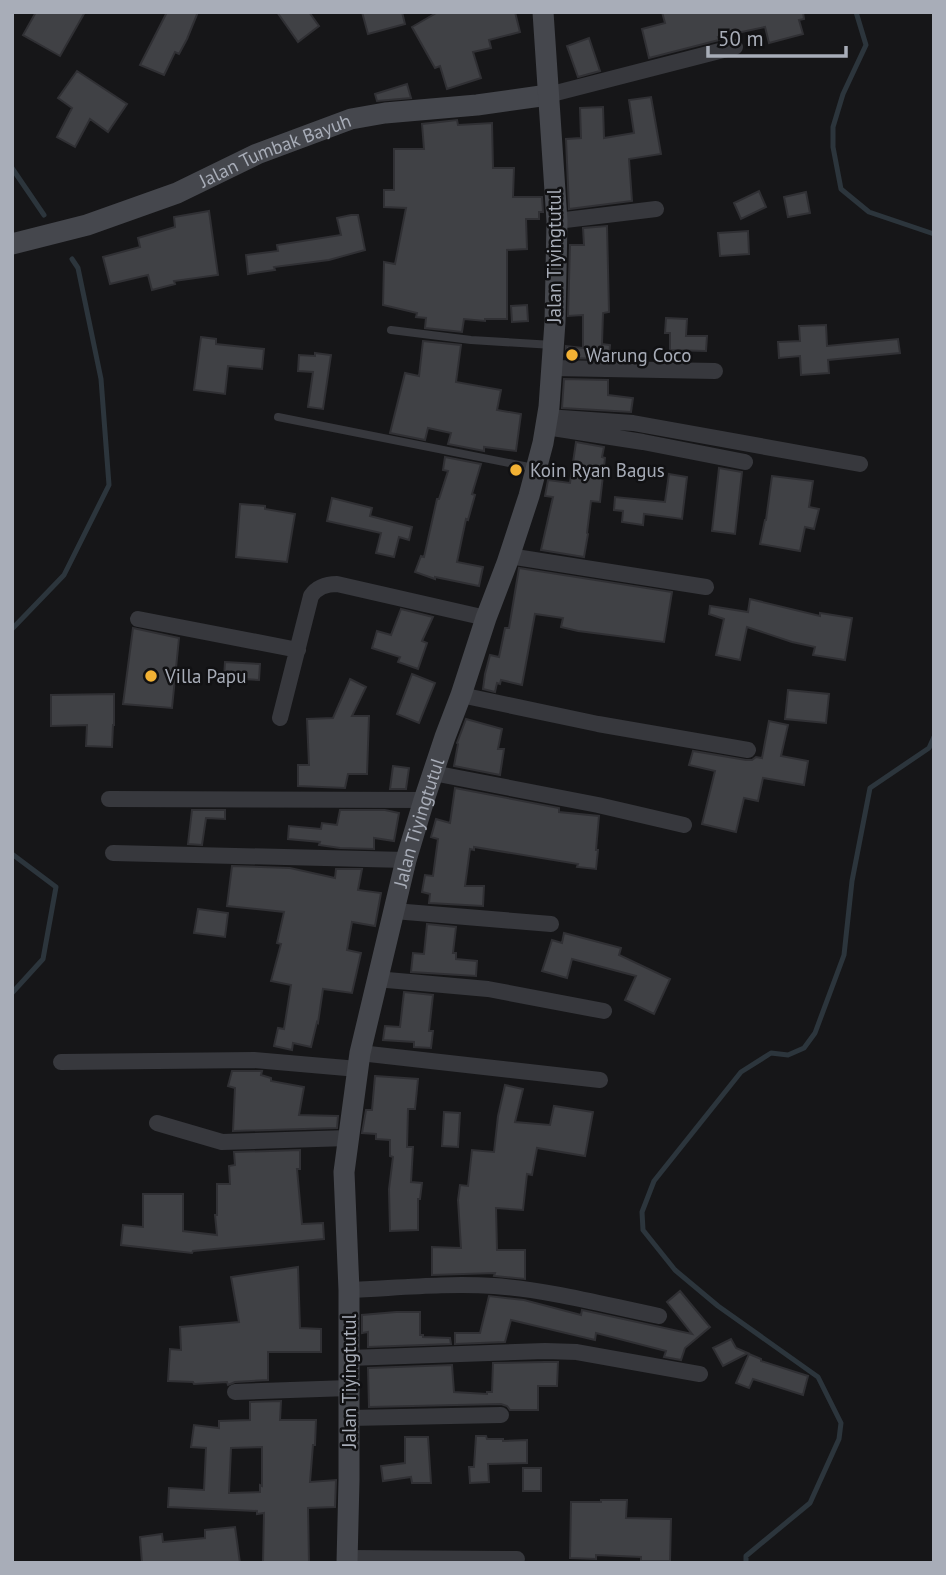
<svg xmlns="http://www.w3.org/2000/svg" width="946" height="1575" viewBox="0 0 946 1575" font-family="'PT Sans',sans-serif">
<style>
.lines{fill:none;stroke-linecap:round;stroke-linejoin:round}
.stream{stroke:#2c353c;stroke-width:5}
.building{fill:#404145;stroke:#303034;stroke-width:2;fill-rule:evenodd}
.lane{stroke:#37383d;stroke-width:8}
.street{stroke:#37383d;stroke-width:16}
.secondary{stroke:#45474d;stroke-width:21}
.poi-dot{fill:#f2b134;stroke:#111113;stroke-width:2.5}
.labels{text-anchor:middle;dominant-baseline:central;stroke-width:5;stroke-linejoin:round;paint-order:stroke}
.street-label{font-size:19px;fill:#a8adb8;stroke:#111113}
.poi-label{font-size:19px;fill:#a8adb8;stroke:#111113;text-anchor:start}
</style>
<rect width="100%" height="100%" fill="#161618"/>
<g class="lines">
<path class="stream" d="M856,12l10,33 -23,49 -10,33v20l8,42 28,23 65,22
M12,168l32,47
M12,629l52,-54 45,-90 -8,-106 -23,-111 -6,-9
M12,854l44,33 -13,72 -31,34
M746,1563v-7l64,-53 29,-64 2,-16 -23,-46 -100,-71 -43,-36 -32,-40 -1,-18 12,-31 87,-109 30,-19 17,2 16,-7 11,-15 29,-78 8,-74 18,-93 59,-40 5,-11"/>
</g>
<path class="building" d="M36,12h49l-25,44 -37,-21z
M167,12h31l-11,27 -8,15 -4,-2 -11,23 -24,-10z
M277,12h32l10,14 -21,16z
M362,12h40l3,12 -37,10z
M438,12h77l5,20 -31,8 2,8 -18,4 8,26 -34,11 -7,-23 -5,2 -23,-41z
M662,12h141l1,7 -5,1 4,14 -34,9 -4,-16 -47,10 1,3 -70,18 -7,-29 23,-6z
M589,38l11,33 -22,6 -11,-31z
M77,71l50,33 -19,28 -18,-13 -15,28 -18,-10 15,-29 -14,-10z
M407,84l4,14 -34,3 -2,-7z
M651,97l10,57 -32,5 3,42 -63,8 -3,-70 15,-1 -1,-30 23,-1 1,31 30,-5 -5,-33z
M457,120l1,5 34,-2 1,45h21l-1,29h29l1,15h-4v7h-13l1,30 -20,1v69h-22v2l-21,-2 -2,13 -37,-4 1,-10 -10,-1 1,-4 -34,-8 1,-43 11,2 11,-56 -22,-1v-17h10v-41h30l-2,-25z
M759,191l7,16 -25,12 -7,-16z
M806,192l4,21 -22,4 -4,-20z
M209,211l9,64 -44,6 1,3 -23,6 -4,-15 -38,9 -7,-27 37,-10 -2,-9 37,-11 -1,-10z
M351,215h7l7,35 -36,10 -55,7 1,3 -27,4 -2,-19 32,-4 -1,-6 64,-10 -4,-17z
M607,226l2,86 -6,1 -1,31 8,1 -1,14 -43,-1v-12l17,2v-33l-15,1 2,-71h14l-1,-17z
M748,231l1,23 -29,2 -2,-23z
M527,305l1,16 -16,1 -1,-16z
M666,318l21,1 -1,17h21l-1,15 -36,-1v-17h-5z
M826,325l1,21 71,-7 2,14 -72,7 1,13 -28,2 -1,-19 -21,2 -1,-16 22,-1 -1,-15z
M201,337l15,2v5l48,5 -2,20 -34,-3 -3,28 -31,-4z
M423,341l38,4 -5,37 45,8 -4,20 24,4 -5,37 -32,-4v4l-36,-7 3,-11 -23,-5 -3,12 -35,-7 15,-60 14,3z
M315,353l16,2 -8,54 -15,-2 5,-35 -15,-1 1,-16 16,1z
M564,379l44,1v15l25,3 -2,14 -69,-4z
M576,442l28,5 -2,10 3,1 -5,44 -9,-1 -4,32 1,1 -4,23 -43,-7 12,-53 -8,-1 3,-16 22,3z
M445,457l36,7 -9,30 3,1 -7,25 -2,-1 -9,43 26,5 -4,19 -44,-9v2l-20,-7 6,-16 3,1 13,-58h2l9,-28 -5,-1z
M719,468l23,4 -7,62 -23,-3z
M669,474l18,3 -5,42 -38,-5 -1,11 -21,-3 1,-11 -9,-1 1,-13 50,5z
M772,476l41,5 -4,26 10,2 -5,20 -9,-2 -5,24 -40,-7 5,-24h1z
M332,498l40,10 -2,8 42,11 -3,13 -10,-3 -5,20 -18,-4 5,-20 -54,-12z
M240,504l25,2v3l30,5 -8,48 -51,-5z
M519,568l153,24 -8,50 -86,-11 -17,-4 2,-9 -28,-4 -13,71 -21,-5 -1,4 -3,-1 -2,9 -12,-3 2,-15 5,-19 9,2 6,-29h4z
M750,599l70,17v-3l32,5 -7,42 -32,-5 2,-8 -23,-5 -45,-15 -7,33 -24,-5 8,-36 -15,-5 1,-8 38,6z
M401,609l32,8 -11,24 5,2 -9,26 -20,-7 2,-5 -28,-9 5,-17 14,4z
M133,628l46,10 -7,70 -49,-4z
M225,662l35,2 -1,16 -35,-2z
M412,674l23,9 -16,40 -22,-9z
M350,679l16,8 -14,29h17l-2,58h-19l-3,14 -47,-2v-21h11l-2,-46 26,-1z
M788,690l41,4 -3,29 -41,-4z
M114,694v31h-1l-1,22 -26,-1 1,-21 -36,1v-31z
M466,719l36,10 -4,20h6l-4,26 -46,-9 4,-22 -1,-1z
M769,721l19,4 -7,31 27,5 -4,24 -41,-7 -5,23 -14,-3 -8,34 -34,-8 13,-53 -26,-6 4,-14 53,9h6l4,-3 6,1z
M393,766l16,2 -3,21h-16z
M455,788l104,20v4l40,4 -3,34h2l-2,19 -19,-2 1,-3 -104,-17v3l-4,-1 -5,37h19l-1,20 -54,-3 1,-9 -8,-2 3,-17 8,1 5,-37 -7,-2 5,-18 14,4z
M192,810h33v9l-19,-1 -4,27 -14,-1z
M340,810h45l14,3 -5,28 -20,-3v11l-34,-1 -21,-3 1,-3 -32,-3 1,-13 32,3 1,-6 15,2z
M232,866l58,2 45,10 1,-9h26l-4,21 23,3 -6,33 -23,-4 -5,28 14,3 -9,40 -29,-4 -5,34 -1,-1 -6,25 -18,-4 -1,7 -18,-4 4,-18 6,1 7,-44 -20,-4 10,-37 -4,-1 7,-31 -57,-6z
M198,909l30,4 -3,24 -31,-4z
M427,924l29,3 -3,26h3v6l21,2 -1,15 -65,-4 2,-19 11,1z
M564,933l57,15 -2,7 51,24 -16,35 -29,-14 11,-24 -64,-17 -5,19 -25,-7 10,-31 10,3z
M404,992l29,3 -4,36h4l-2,17 -17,-1v-5l-31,-2 2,-14 15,1z
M232,1071h30l-1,4 10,3v3l33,6 -5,28 39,1 -1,12 -104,3 2,-43 -7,-2z
M375,1076l43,3 -3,30h-7l-1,38h6l-2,35 11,1 -2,16h-2v31l-28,1 -1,-42 4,-32 -3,-1v-16l-14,-1v-5l-14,-1 4,-23h6z
M505,1085l18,4 -8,33 35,3 4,-19 39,6 -8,44 -48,-8 -5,27 -5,-1 -4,36 -27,-2 1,42h28v29l-31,-3 1,-3 -63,2v-28l29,1 -3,-48 2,-15 8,1 4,-36 22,2 4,-36z
M444,1112l16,1 -2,34 -16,-1z
M300,1150v19h-3l5,55 21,-1 1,16 -131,12 -1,2 -71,-8 2,-20 20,2v-33h40v37l34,4 -2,-20h2v-31h13l-1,-18 6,-1 -1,-13z
M298,1267l2,61 21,1v23h-53v28l-33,2 -7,3 -1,-3 -33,2 -1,-2 -25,-1 2,-32 11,1 -1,-23 59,-5 -8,-45z
M680,1291l30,36 -25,21 -4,12 -17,-3 2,-6 -70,-18 -1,7 -84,-20 -6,22 -50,2v-11h25l9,-37 35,4 57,15 1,-5 110,24 -25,-32z
M396,1312h24v23h3v2l27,1 1,6 -83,3v-15l-6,1v-18z
M731,1339l5,9 12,5 -25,13 -10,-18z
M749,1354l12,5v2l47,15 -5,19 -50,-16 -4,9 -13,-5z
M545,1362h13l-1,24h-19v24h-28l-3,-4 -6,-2 -132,3 -1,-39 84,-3 2,27 33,2v-2h5l1,-29z
M281,1401l-1,19h36l-1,25h-2l-3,37 26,-2 -1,27 -27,1 1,55h-46l1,-50 -7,1v-3l-89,-4 1,-19 35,2 2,-42 -15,-1 3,-22 25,3v-7l31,-1v-18zM262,1447v39l-2,-1v7l-31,1 2,-45z
M476,1436h10l1,3h16v2l24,-1v23l-39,1 1,18 -19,1 -1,-16h5z
M405,1437h23l3,46h-19l-1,-6 -28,4 -2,-15 24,-3z
M523,1468h18v23h-18z
M601,1500h26l-1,18 45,1 -1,42h-29v-4l-45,-2v4l-26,-1 1,-56h30z
M235,1527l5,36h-98l-2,-26 22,-3 1,8 42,-4v-8z"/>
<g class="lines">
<path class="lane" d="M391,330l80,10 82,5
M278,417l256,51"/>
<path class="street" d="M548,95l187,-48
M557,221l99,-12
M552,368l163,3
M547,417l86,6 227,41
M546,427l97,15 102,20
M509,556l197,31
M138,619l160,31
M461,695l137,29 150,26
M280,718l31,-122c6,-9 16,-12 26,-12l149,34
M433,773l165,32 86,20
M109,799l315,1
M113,853l293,7
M394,911l157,13
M376,979l112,10 116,22
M360,1053l240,27
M61,1062l193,-2 104,9
M157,1123l65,19 126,-4
M349,1290c48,-2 97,-7 145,-4 56,4 111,19 165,30
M349,1358l196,-7 32,1 123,22
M235,1392l114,-4
M349,1418l152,-3
M348,1558l169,1"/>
<g class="secondary">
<path id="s1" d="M12,244l75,-19 90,-32 80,-39 94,-35 34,-6 92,-8 71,-10"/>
<path id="s2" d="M347,1563l2,-83v-190l-5,-118 16,-119 46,-193 18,-60 21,-63 16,-42 25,-77 21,-55 22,-67 14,-53 6,-36 6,-85 2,-101 -14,-209"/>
</g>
</g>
<g class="poi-dot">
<circle cx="572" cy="355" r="7"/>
<circle cx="516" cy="470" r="7"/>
<circle cx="151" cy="676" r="7"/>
</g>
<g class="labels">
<g class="street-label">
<text stroke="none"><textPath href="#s1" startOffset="280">Jalan Tumbak Bayuh</textPath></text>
<text transform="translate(554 256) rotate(-90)">Jalan Tiyingtutul</text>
<text stroke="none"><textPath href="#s2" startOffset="749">Jalan Tiyingtutul</textPath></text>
<text transform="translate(349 1381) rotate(-90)">Jalan Tiyingtutul</text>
</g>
<g class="poi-label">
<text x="586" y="355">Warung Coco</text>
<text x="530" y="470">Koin Ryan Bagus</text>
<text x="165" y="676">Villa Papu</text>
</g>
</g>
<rect width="946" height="1575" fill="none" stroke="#a8adb8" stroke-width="28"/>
<path d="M708 46v10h138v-10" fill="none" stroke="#a8adb8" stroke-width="3.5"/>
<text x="718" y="46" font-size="21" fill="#a8adb8" stroke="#111113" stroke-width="5" paint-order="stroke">50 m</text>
</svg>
